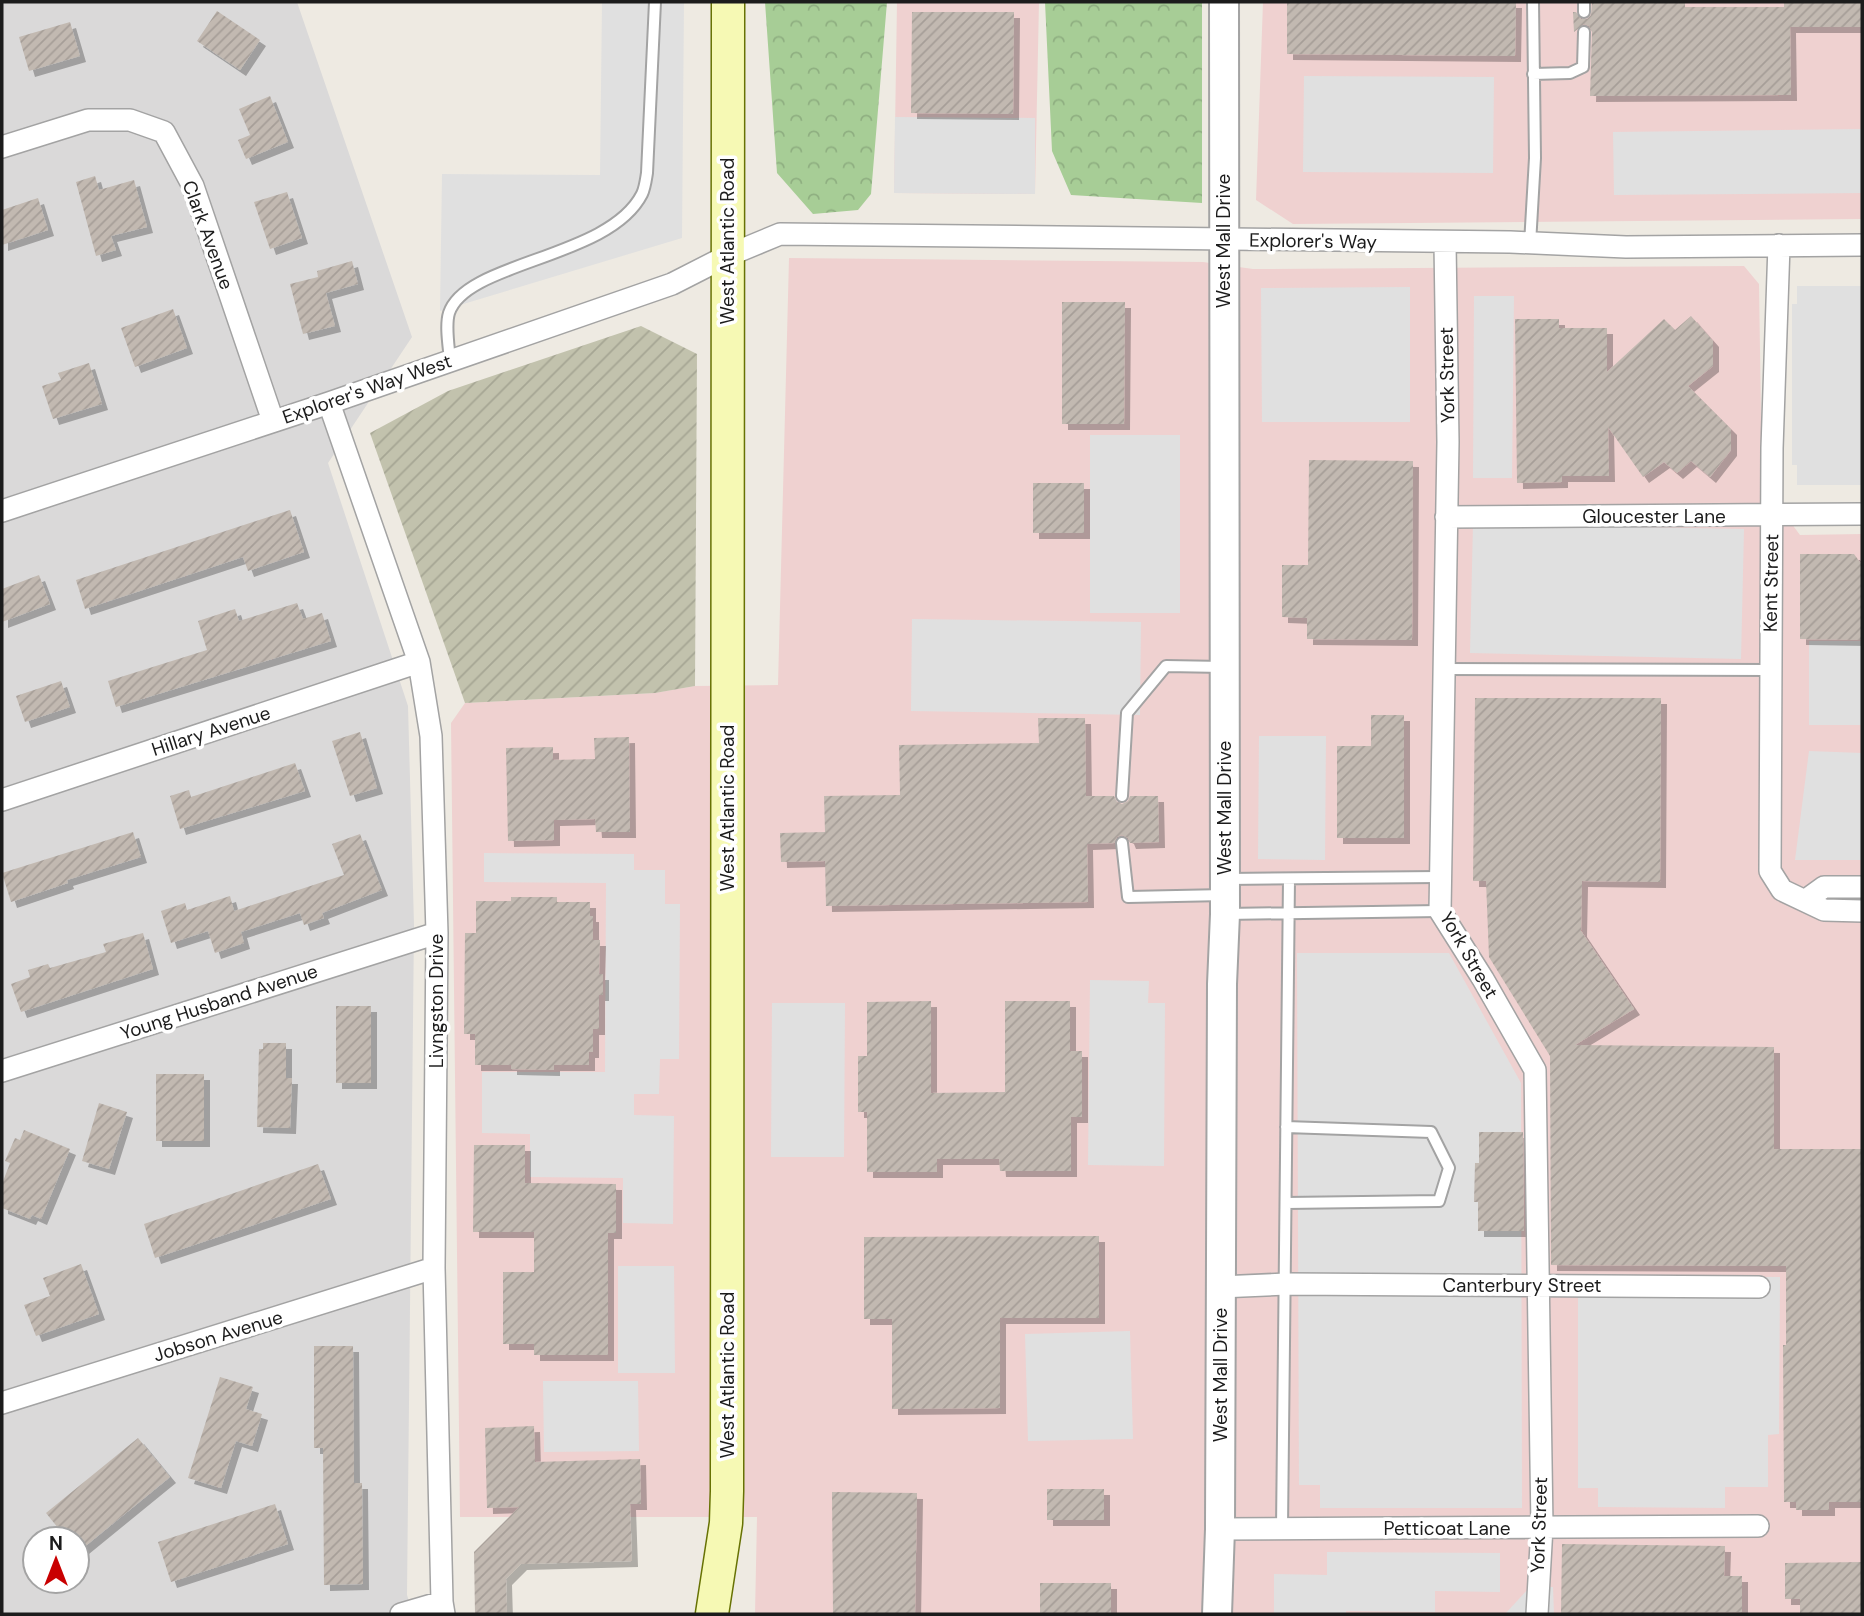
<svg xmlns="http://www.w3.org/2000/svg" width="1864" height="1616" viewBox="0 0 1864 1616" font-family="'DM Sans',sans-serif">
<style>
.residential{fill:#dad9d9;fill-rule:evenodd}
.commercial{fill:#efd1d0}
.construction{fill:url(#construction-furrows)}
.forest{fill:url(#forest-crowns)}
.parking{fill:#e0e0e0}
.building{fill:url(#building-hatch);filter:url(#shadow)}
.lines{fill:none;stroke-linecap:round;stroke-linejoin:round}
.service-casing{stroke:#a3a3a3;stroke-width:14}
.minor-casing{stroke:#a3a3a3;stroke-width:24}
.tertiary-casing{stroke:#a3a3a3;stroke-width:32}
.secondary-casing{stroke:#677204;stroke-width:35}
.service{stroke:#fff;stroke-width:10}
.minor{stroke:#fff;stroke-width:21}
.tertiary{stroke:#fff;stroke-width:28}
.secondary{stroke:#f6f9b4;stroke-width:32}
.labels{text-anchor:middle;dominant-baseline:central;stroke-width:7;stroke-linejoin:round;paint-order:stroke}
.street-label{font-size:19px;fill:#1c1c1c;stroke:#fff}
</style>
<defs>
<pattern id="construction-furrows" width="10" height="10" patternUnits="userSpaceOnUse" patternTransform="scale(1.75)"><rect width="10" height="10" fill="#c2c2ad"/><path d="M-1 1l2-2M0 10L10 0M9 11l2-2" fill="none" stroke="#a6a694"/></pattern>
<pattern id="forest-crowns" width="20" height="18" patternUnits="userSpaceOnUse" patternTransform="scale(1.75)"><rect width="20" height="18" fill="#a7cd96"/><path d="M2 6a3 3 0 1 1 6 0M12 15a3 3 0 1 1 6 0" fill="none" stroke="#8faf81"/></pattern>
<pattern id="building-hatch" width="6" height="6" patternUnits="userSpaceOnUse" patternTransform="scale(1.75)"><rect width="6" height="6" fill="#c2b9b1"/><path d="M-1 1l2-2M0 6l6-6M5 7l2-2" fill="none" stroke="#a69e98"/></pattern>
<filter id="shadow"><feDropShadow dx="6" dy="6" stdDeviation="0" flood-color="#0004"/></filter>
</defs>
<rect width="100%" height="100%" fill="#eeeae2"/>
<path class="residential" d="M2,2h295l115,335 -84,126 80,243 6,219 -7,670 6,19h-411zM35,1539h42v42h-42z"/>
<path class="commercial" d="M897,2h142l-4,192 -141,-1z
M1263,2h599v217l-569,5 -37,-24z
M789,258l414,4 50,7 491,-3 15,18 3,200 38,51 62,-1v1080h-1107l2,-97h-297l-9,-794 14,-20 189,-10 41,-7 83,-1z"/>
<path class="construction" d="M641,326l56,28 -2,332 -40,7 -190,10 -95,-270 78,-42z"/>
<path class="forest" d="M765,2h122l-16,192 -13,16 -45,4 -36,-41z
M1045,2h157v201l-131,-8 -19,-44z"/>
<path class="parking" d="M602,2h82l-2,236 -242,73 2,-137 158,1z
M1304,76l190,1 -1,96 -190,-1z
M895,117l140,1v76l-141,-1z
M1862,129v64l-248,2 -1,-63z
M1797,286h65v199h-65v-20h-5v-161h5z
M1410,287v135h-148l-1,-134z
M1474,296h40l-2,182h-39z
M1090,435h90v178h-90z
M1473,524l271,5 -3,130 -271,-6z
M912,619l229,3 -1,93 -229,-4z
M1809,641h53v84h-53z
M1259,736h67l-1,124 -67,-1z
M1809,751l53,2v107h-67z
M484,853l150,1v16h31v34h15l-1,155h-19l-1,35h-25v21l40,1 -1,108 -50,-1v-45l-93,-1v-43l-48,-1v-61h123l1,-189 -122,-1z
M1297,953h152l72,130 1,425h-202v-23h-21z
M1090,980l59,1 -1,22h17l-1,163 -76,-1z
M772,1003h73l-1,154h-73z
M618,1266h56l1,107h-57z
M1578,1276l202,1 -1,157 -11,1v52h-43v21l-127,-1v-19h-20z
M1130,1331l3,108 -105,2 -3,-107z
M543,1381h95l1,70 -95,1z
M1327,1552l173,1v39l-65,-1v21l-89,-1v3h-72v-40l53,1z
M1530,1587h23l1,27h-49z"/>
<path class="building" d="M1287,2h229l-1,54 -228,-2z
M1592,2h93v5h99v-5h78v25h-72l1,68 -201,1 2,-64 -3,-6 -5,-2 -10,8 -1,-20h3l5,7h6l4,-4z
M217,11l43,29 -20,30 -43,-29z
M912,12h102l-1,102 -102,-1z
M70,22l10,34 -51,15 -10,-34z
M270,96l18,46 -42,17 -8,-19 12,-5 -11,-26z
M95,176l4,14 35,-10 13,47 -36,9 5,14 -20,6 -20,-74z
M287,192l15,46 -32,11 -16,-47z
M38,198l10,32 -46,15v-35z
M352,261l6,23 -32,9 9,33 -32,8 -13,-50 28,-7 -1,-6z
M1062,302h63l-1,122h-62z
M173,309l14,39 -52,19 -14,-39z
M1691,316l22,25v25l-25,20 43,43v21l-21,27 -19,-16 -14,12 -13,-11 -21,15 -35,-50 1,49h-47v6l-45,1 -2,-164h44v9h48v44l57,-53 11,11z
M89,363l13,41 -49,15 -11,-33 19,-6 -3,-7z
M1309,460l104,1 -1,179 -105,-1v-21l-25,-1v-52h26z
M1033,483h51v50h-51z
M290,510l14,42 -56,19 -5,-14 -158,52 -9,-29z
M1800,554h54l8,11v75l-62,-1z
M39,575l11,29 -48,18v-33z
M297,603l6,16 19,-6 9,28 -215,66 -8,-26 99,-31 -9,-29 37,-12 4,12z
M61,681l9,26 -45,15 -9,-26z
M1475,698h186l-1,184 -78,-1 -1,50 53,78 -59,36 199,2v102h88v353h-33v8h-33v-8h-12l-1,-157h3v-79l-235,-1 -1,-209 -61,-99 -3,-76h-13z
M1371,715h33v123h-67v-92h34z
M1038,718h47l1,78h28l3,6 5,2 6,-3 2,-5h28l1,46 -29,1 -2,-5 -6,-3 -5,2 -3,6 -27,1 1,58 -262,4 -1,-45 -44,1 -1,-29 45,-1 -1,-36 76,-1 -1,-50 140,-2z
M360,732l17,56 -27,8 -18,-55z
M629,737l1,95h-34l-1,-13 -41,1v20l-46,1 -2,-93 47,-1v13l42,-1 -1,-21z
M295,763l10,28 -125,38 -10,-33 19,-6 2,7z
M133,832l8,25 -74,23 1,3 -57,19 -9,-29z
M360,834l22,56 -60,23 2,5 -20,7 -4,-12 -59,19 3,11 -29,10 -7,-22 -37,12 -10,-32 24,-8 2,7 43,-14 4,15 110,-36 -12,-31z
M511,897h46v5h33v14h3v24h7l-1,34h4v21h-4v34h-6v23h-4v13h-35v5l-43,-1v-4h-36v-31h-11l1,-101h11v-32h35z
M143,933l10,36 -132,43 -10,-28 19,-7 -2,-7 20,-6 2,4 56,-16 -3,-8z
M931,1001v92l74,-1v-91h65v50h12v66h-11v54h-71l-1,-12h-62v13h-70v-60h-9v-56h9v-54z
M336,1006h35v77h-35z
M263,1043h23v35h6l-2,50 -33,-1 2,-78h4z
M156,1074h48v67h-48z
M99,1103l28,9 -18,57 -27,-8z
M24,1130l46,19 -29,70 -9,-4 -2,4 -28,-11v-24l8,-21 -5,-2 10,-23 5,2z
M1479,1132h44l1,99h-46v-29h-4l1,-39h4z
M474,1145h51v38l91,1v49h-8v122h-74v-11h-31v-72h31v-40h-61z
M318,1164l13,35 -176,59 -11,-34z
M1099,1236v82h-99v90l-108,1v-90h-28v-82z
M81,1264l18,50 -63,22 -12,-31 26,-9 -7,-18z
M314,1346h39l1,137h8l1,101 -39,1 -1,-137h-9z
M220,1377l33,10 -7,22 16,5 -10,32 -16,-5 -15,47 -33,-10z
M534,1426l1,36 105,-3 1,45h-11l2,57 -111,3 -15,15 1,35h-32l-1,-62 45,-45 -32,1 -2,-80z
M138,1438l32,39 -87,71h-6v-9h-10l-21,-26z
M1047,1489h57v31h-57z
M832,1492l85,1 -2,121h-82z
M275,1504l13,40 -117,38 -13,-40z
M1562,1544l163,2 -1,30h18v36l-181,2z
M1862,1562v52h-62v-15h-15v-36z
M1040,1583h71v31h-71z"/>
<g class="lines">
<defs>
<path id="service" d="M1584,2v10
M1533,74l37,-1 13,-6 1,-35
M1530,244l5,-86 -2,-156
M450,361c-1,-14 -5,-35 -1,-48 17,-52 160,-54 193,-119 3,-6 4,-15 5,-21l8,-171
M1443,669l327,1
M1122,796l5,-83 39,-47 58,1
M1122,843l6,54 97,-2
M1227,879l212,-2
M1226,914l214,-3
M1286,1127l145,5 18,36 -10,33 -153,2
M1282,1528l7,-649"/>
<path id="minor" d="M2,147l86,-27h42l34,12 29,54 80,235
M1445,243l3,199 -8,469 43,68 52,91 7,457 -5,87
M1779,245l-7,203 -2,423 12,19 42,20 38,1
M329,403l90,259 12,74 6,197 -3,335 8,334 2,12
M2,511l327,-108 343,-119 55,-28 53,-22 730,8 116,5 236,-2
M1446,517l416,-3
M2,800l417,-138
M1806,900l18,-13h38
M2,1071l435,-138
M1220,1287l66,-3 473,3
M2,1403l432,-135
M1220,1529l538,-3
M401,1614l41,-12"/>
<path id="tertiary" d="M1217,1614l3,-85 2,-545 3,-70 -1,-912"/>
<path id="secondary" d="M712,1614l14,-91 1,-32 1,-1489"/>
</defs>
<use href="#service" class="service-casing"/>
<use href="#minor" class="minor-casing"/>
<use href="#tertiary" class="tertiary-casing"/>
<use href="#secondary" class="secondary-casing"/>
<use href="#service" class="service"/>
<use href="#minor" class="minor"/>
<use href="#tertiary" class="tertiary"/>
<use href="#secondary" class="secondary"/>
</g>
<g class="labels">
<g class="street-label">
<text transform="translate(208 235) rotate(70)">Clark Avenue</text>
<text transform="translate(727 241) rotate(-90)">West Atlantic Road</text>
<text transform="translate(1223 241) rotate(-90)">West Mall Drive</text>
<text transform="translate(1313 241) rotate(1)">Explorer's Way</text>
<text transform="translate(1447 375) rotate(-91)">York Street</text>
<text transform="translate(367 389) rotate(-19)">Explorer's Way West</text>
<text x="1654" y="516">Gloucester Lane</text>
<text transform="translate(1771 583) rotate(-89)">Kent Street</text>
<text transform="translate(211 731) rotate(-18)">Hillary Avenue</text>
<text transform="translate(727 808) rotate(-90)">West Atlantic Road</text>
<text transform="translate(1224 808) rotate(-90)">West Mall Drive</text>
<text transform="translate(1469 955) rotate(60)">York Street</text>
<text transform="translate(436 1001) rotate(-90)">Livngston Drive</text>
<text transform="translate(219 1002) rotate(-18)">Young Husband Avenue</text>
<text x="1522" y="1285">Canterbury Street</text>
<text transform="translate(218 1336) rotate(-17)">Jobson Avenue</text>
<text transform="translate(727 1375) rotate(-90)">West Atlantic Road</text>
<text transform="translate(1220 1375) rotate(-90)">West Mall Drive</text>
<text transform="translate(1539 1525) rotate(-88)">York Street</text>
<text x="1447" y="1528">Petticoat Lane</text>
</g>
</g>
<rect width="1864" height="1616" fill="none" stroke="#1c1c1c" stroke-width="7"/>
<g transform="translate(56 1560)"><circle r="33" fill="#ffffff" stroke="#a4a4a4" stroke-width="2"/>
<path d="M0-5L12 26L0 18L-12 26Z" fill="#c90001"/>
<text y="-10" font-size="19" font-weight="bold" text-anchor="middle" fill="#1c1c1c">N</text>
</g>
</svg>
